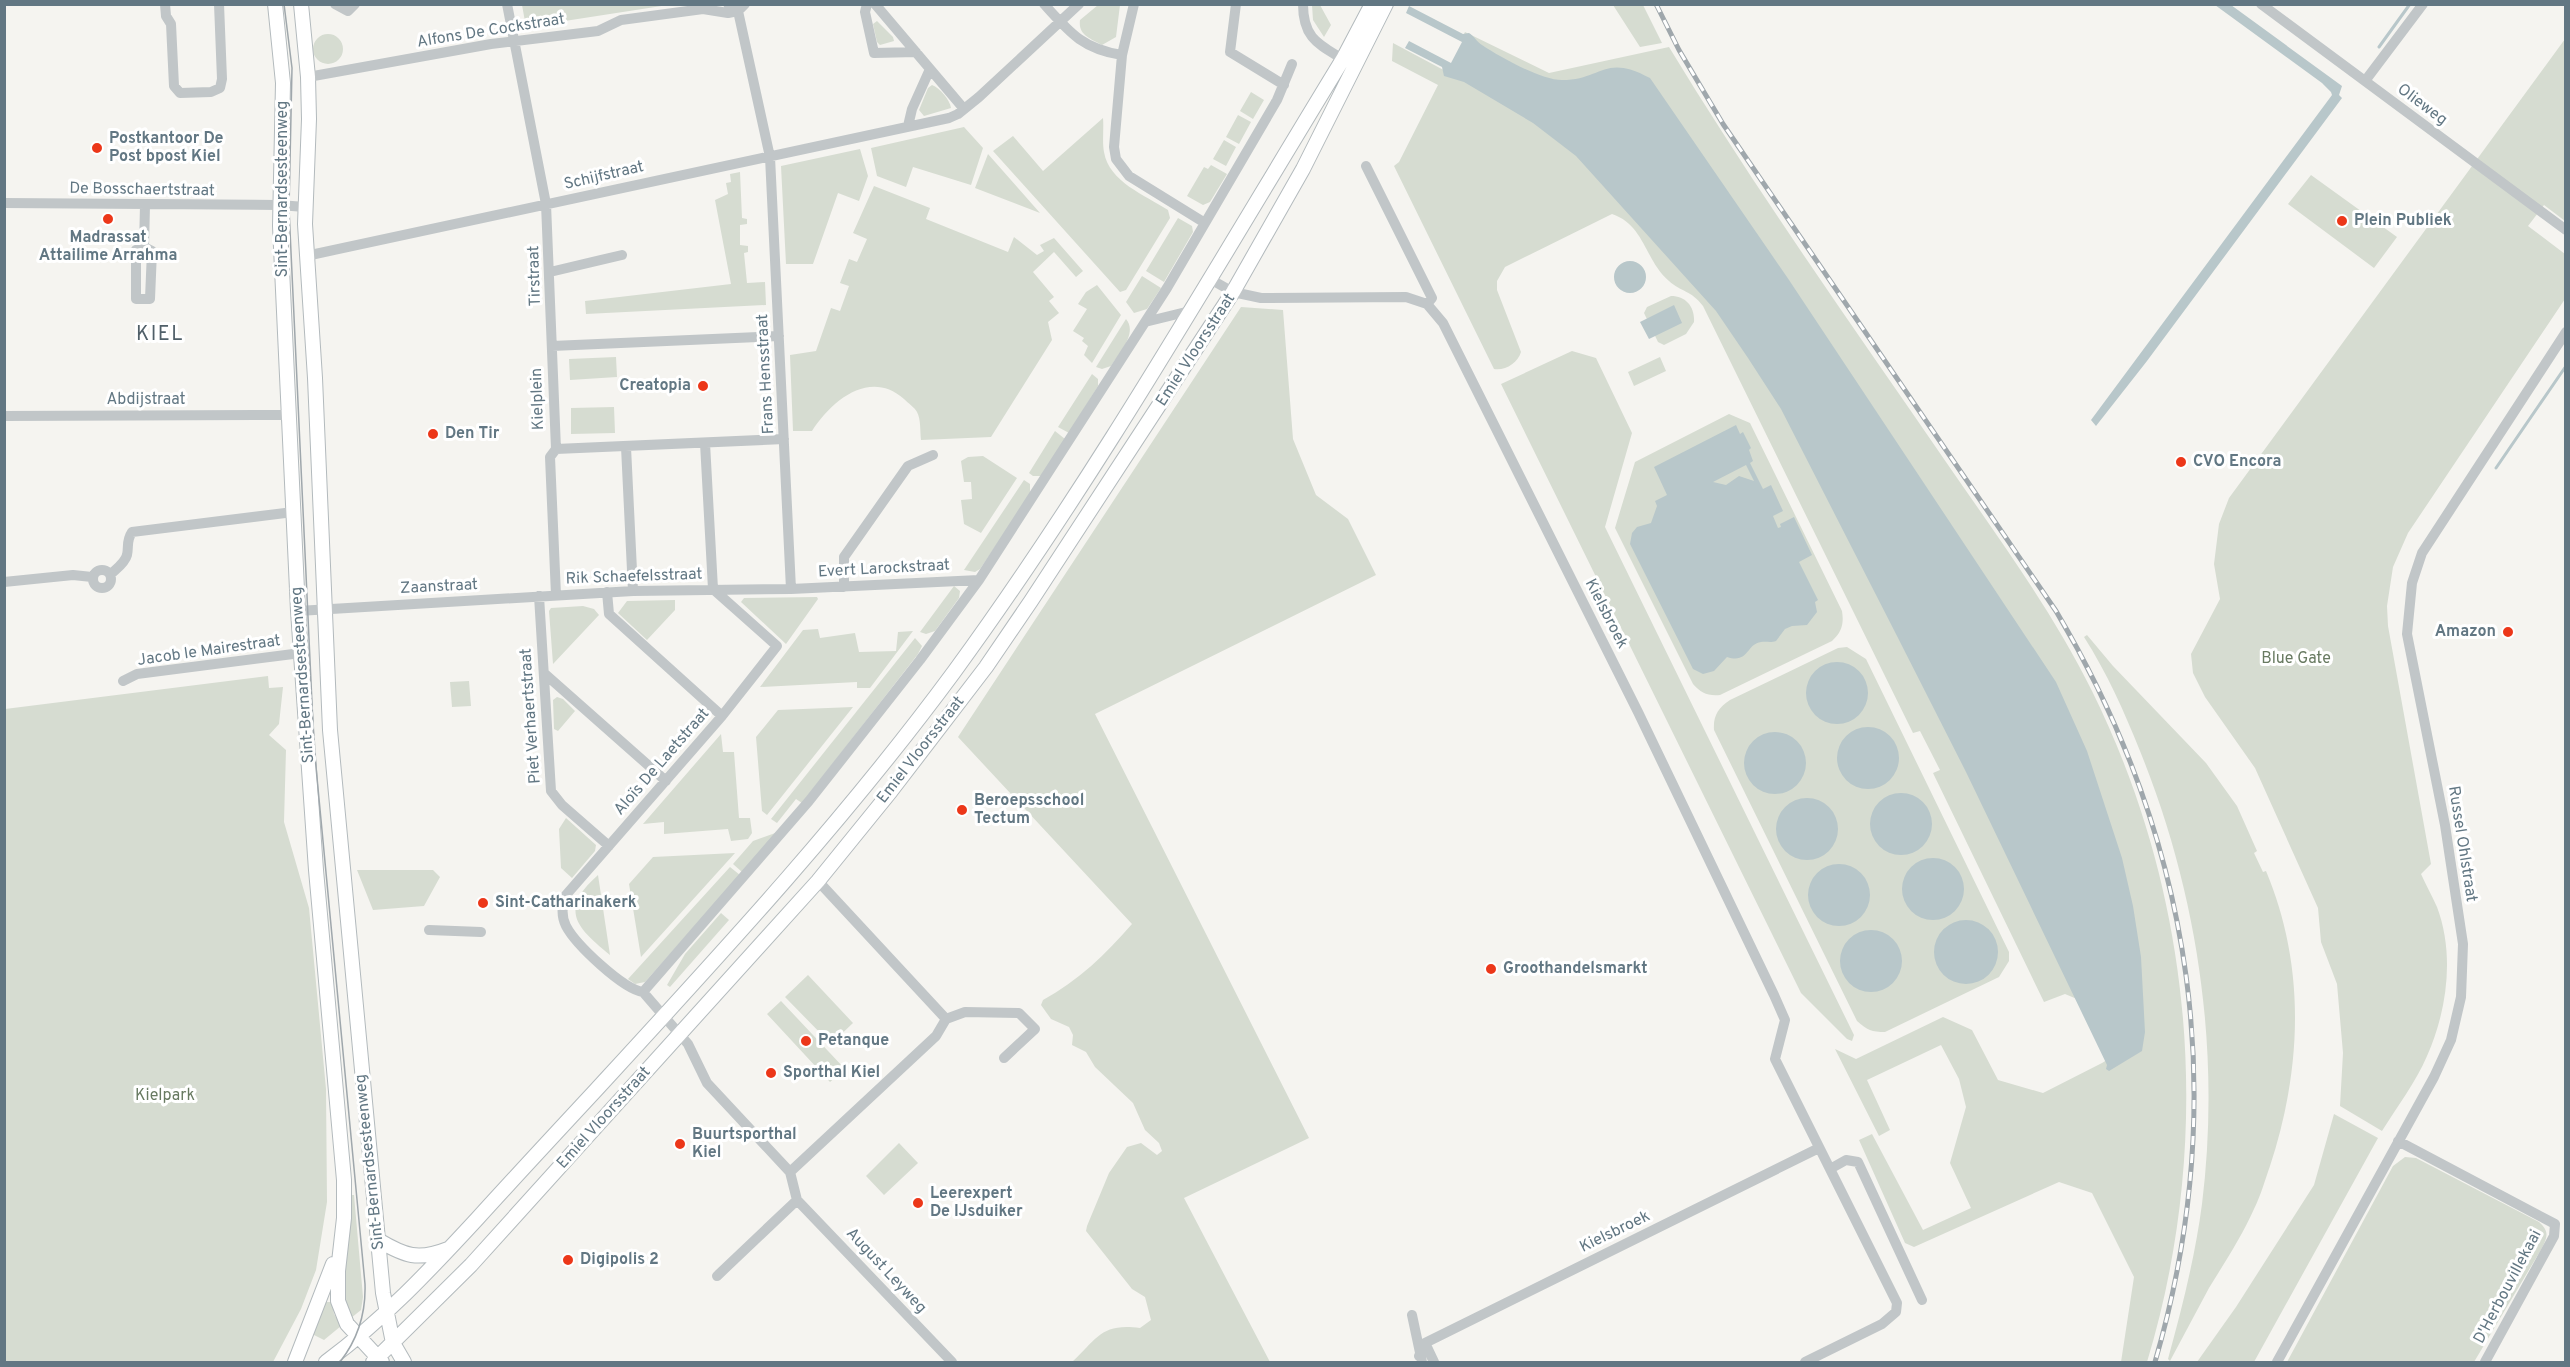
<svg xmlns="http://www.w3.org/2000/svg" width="2570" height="1367" viewBox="0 0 2570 1367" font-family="Overpass,sans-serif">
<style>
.green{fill:#d6dcd1}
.water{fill:#b8c7ca;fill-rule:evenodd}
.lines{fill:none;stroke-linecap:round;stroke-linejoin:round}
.stream{stroke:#b8c7ca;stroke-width:3}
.secondary-casing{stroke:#b3babd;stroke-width:16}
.street{stroke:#c1c6c8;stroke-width:10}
.secondary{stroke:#fff;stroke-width:14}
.tram{stroke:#9fa7ac;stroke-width:1.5}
.rail-casing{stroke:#9fa7ac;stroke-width:5}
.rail{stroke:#fff;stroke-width:3;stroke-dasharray:9;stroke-linecap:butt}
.poi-dot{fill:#ec3719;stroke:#fff;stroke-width:2}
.labels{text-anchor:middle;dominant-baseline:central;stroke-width:6;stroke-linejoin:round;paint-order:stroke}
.street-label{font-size:16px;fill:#627783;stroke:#fff}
.poi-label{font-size:16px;font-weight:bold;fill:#627783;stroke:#fff;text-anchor:start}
.park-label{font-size:16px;fill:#687a61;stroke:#fff}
.quarter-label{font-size:20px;letter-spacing:1.5px;fill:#505f68;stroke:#fff}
</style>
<rect width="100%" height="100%" fill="#f5f4f0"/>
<path class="green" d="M522,5v-1l146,1 -142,22z
M1098,5h22l-4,32 -14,8c-12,-7 -24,-10 -22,-25z
M1312,5h8l11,20 -7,12 -11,-17z
M1613,5h30l19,38 -22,4z
M877,21l16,16 1,4 -14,4 -3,-3 -4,-18z
M1465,32l84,41 120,-26c86,142 183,278 277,415 51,74 106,148 146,229 103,208 122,450 55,671h-26l13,-85 -42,-84 -33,-11 -145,65 -9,-4 -46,-103 13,-6 51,96 48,-22 -21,-45 16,-56 -7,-28 -18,-34 -74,35 23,50 -11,6 -44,-87 21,10 87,-42 29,13 26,50 45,13 59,-30 31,-19 -93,-328 -507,-633 -69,-49z
M313 49a15 15 0 1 1 30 0a15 15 0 1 1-30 0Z
M2565,39v182l-21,-16 -16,21 37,28v45l-157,234 -15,34 -6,39 1,20 43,238 -10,10c5,11 11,22 16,33 18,48 10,104 -10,149 -11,26 -30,51 -45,75l-42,-25 3,-53 -6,-69 -16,-42 -3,-34 -63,-140 -50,-71 -12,-24 -2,-19 29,-55 -6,-35 5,-40 10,-26z
M1393,43l165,88 184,173 335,695 -12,-5 -21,8 -111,-229 7,-3 -20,-39 -7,2 -210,-427c-12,-16 -22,-14 -34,-25 -24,-20 -24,-56 -57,-67l-107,53 -8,14v9l24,62c-3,11 -16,19 -27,17l-100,-203 5,-4 39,-77 -46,-24z
M932,85c8,3 18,15 19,23l-27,8 -5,-6 9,-22z
M1251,92l13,8 -11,19 -13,-8z
M1238,115l13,7 -12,22 -13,-7z
M1103,118c1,11 -1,23 1,34 5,30 41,43 64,58l2,8 -44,72 -6,2 -127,-141 20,-15 30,35z
M964,127l19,21 -12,37 -58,-18 -7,20 -29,-11 -6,-28z
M1224,140l12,7 -10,19 -13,-7z
M860,149l8,27 -9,25 -21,-8 -25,71h-27l-5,-98z
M988,154l52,59 -65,-25z
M1211,165l16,9 -17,28 -7,3 -16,-9 17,-29 4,2z
M740,172l2,46 5,1v5l-7,1v20l8,1v6l-4,1 3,30 18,-1 1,23 -180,9 -1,-13 146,-17 -16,-84 13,-6 -2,-11 5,-1 -1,-8z
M2311,175l86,62 -23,31 -86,-64z
M874,186l56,22 -4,11 82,33 6,-15 23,18 7,-4 -4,-6 14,-7 29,33 -7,6 -22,-25 -21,20 21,25 -5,4 10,12 -11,9 4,18 -61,97 -70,3c-1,-8 0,-21 -4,-28 -2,-4 -9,-9 -13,-13 -34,-30 -72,1 -92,32h-19l-3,-76 26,-4 15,-43 9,3 9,-25 -9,-3 9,-24 8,3 10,-23 -14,-6z
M1178,218l14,8 1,6 -29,50 -18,-11z
M1142,276l19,12 -14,21 -13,4 -8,-11z
M1097,285l24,30 -29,48 -8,-8 4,-9 -6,-5 2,-3 -11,-7 14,-22 -9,-5 8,-12z
M1671,296c15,0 24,11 23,26l-8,12 -22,11 -6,-3 -14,-29 3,-6z
M1241,307l42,3 10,129 23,56 32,24 28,56 -281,139 214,424 -125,60 86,164h-198c26,-24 29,-39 68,-34l11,-8 -6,-23 -13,-8 -46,-58 1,-5 22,-53 18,-26 14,-4 16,12 5,-4 -3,-8 -14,-13 -12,-27 -38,-36 -9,-15 -14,-7 1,-10 -4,-8 -18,-8 -10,-14 2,-5c35,-19 63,-46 89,-76l-174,-187z
M1126,319c12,14 -7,34 -15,47l-9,3 -6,-2z
M1572,351l24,7 36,75 -27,94 249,508 -2,6 -5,-2 -46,-46 -300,-609z
M616,357l1,20 -47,3 -1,-21z
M1660,357l6,14 -32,15 -6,-14z
M1092,374l6,5v7l-29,47 -11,-6z
M614,407l1,26 -44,1v-26z
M1729,414l21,9 92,188c2,13 0,21 -10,30l-112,54c-13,1 -19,-2 -27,-11l-78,-156 20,-66z
M1055,431l10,8 -24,37h-8l-4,-3z
M983,456l34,22 -36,55 -17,-9 -3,-24 11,-1 -1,-17h-7l-3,-21 7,-4z
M1024,480l6,4v11l-50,74 -5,3 -11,-2z
M954,586l6,5 -1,7 -24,33 -9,3 -6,-2z
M817,597l1,2 -32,45 -45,-42 3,-4z
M675,600v10l-28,30 -29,-27 9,-12z
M583,606l11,3 5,6 -46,49 -4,-53 2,-3z
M818,629l2,9 35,-5 4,19 37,-1 2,-19 15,-1 -43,57h-13v-6l-97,5 43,-57z
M2087,635l26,31 93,97 31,43 20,45 -3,2 9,19 3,-1c40,95 36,198 4,295 -5,14 -9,29 -16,43 -12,27 -29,53 -45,79 -13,24 -26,49 -39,73l-2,-2c14,-51 27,-102 34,-155 19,-153 -4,-310 -62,-453 -16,-40 -33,-78 -56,-114z
M915,638l7,8 -4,8 -116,149 -6,-4 -19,24 -6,-4z
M1847,647l19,12 143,293v9l-10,16 -114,55c-13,0 -18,-2 -28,-11l-143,-291c-1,-14 4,-22 16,-30l108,-52z
M268,676l1,12 14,-1 -4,37 -10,11 17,15 -2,72 25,86 17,181 1,113 -11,68 -15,39 -28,53h-268v-653z
M469,681l2,25 -19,1 -2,-25z
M557,697l6,2 12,12 -17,20 -4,-2 -1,-29z
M853,707l-86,108 -5,-4 -6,-74 22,-27z
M721,734l2,18h11l5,66h11l2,15 -4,6 -17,2 -3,-12 -64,5v-12l-21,2z
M566,818l30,27 -1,6 -23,27 -11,-10 -2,-39z
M778,832l-36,40 -9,-8 20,-23z
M735,853l-94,104 -12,-73 24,-27z
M730,867l10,8 -95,107 -10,2 -7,-5z
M357,870h76l7,7 -16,29 -51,4z
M598,875l12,80c-33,-27 -52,-45 -12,-80z
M721,913l8,7 -59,67 -3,-2 18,-31z
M808,975l45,48 -22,21 -46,-47z
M781,1001l64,68 -15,13 -63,-68z
M2334,1114l44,24 -124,224h-57l39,-55 78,-122z
M899,1143l19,20 -34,32 -18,-19z
M2405,1157l11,1 123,64c10,9 9,14 3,26l-68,114h-187l106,-196z
M349,1195h5l9,102 -2,13 -10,8c-15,-20 -4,-96 -2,-123z
M325,1302h7l2,12 7,12 -17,14 -12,-6z"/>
<path class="water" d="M2215,5h16l111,81 -3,9 3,3 -195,263 -51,65 -5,-6 241,-325 -1,-3 -9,-9z
M1409,6l54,28 6,-1c5,3 8,9 13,12 18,12 59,35 80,35 40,0 42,-27 88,-2l139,202 267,402 31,69 35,107 11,48 8,51 4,75 -3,19 -33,20 -3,-2 1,-4 -141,-293 -69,-136 -116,-227 -33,-51 -32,-47 -140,-155 -43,-33 -69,-41 -20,-6 -2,-9 -37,-19 4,-7 42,22 11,-21 -56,-29z
M1614 277a16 16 0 1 1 32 0a16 16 0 1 1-32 0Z
M1674,305l8,18 -33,16 -9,-17z
M1736,425l4,9 3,-2 8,16 -2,2 4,11 -3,2 13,26 8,-4 12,26 -10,5 5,12 3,-1 -1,-3 14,-7 18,38 -13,7 19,38 -3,2 2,10 -10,13 -15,1 -7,3 -9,12c-6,2 -9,0 -15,1 -15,2 -12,22 -34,15l-13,14 -11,3 -10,-5 -63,-125 2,-11 5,-6 14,-4 6,-17 -2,-5 12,-6 -13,-28zM1746,465l8,16 -15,-5 -13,9 -13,-3z
M1806 693a31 31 0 1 1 62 0a31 31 0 1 1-62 0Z
M1837 758a31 31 0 1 1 62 0a31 31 0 1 1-62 0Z
M1744 763a31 31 0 1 1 62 0a31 31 0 1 1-62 0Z
M1870 824a31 31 0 1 1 62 0a31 31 0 1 1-62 0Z
M1776 829a31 31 0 1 1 62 0a31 31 0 1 1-62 0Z
M1902 889a31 31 0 1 1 62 0a31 31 0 1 1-62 0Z
M1808 895a31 31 0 1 1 62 0a31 31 0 1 1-62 0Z
M1934 952a32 32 0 1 1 64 0a32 32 0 1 1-64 0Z
M1840 961a31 31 0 1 1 62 0a31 31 0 1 1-62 0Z"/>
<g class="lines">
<path class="stream" d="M2379,47l31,-43
M2496,468l70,-102"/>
<defs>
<path id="secondary" d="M275,4l8,79 -3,143 18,385 18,259 28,310v38l-6,53v30l9,23 35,38
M301,4l7,73 1,42 -4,105 10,154 15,352 53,563 10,50 11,19
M378,1240c27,16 40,21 70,9
M295,1362l38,-98
M326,1362c58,-43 102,-90 151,-143 39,-43 79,-86 119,-129 124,-135 249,-270 358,-418 143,-196 263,-407 389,-613l29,-55
M373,1362l98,-97 347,-384 73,-90 95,-124 45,-66 202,-309 70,-123 83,-165"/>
</defs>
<use href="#secondary" class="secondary-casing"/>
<path class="street" d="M165,4l1,12 5,8 3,62 6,7 31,-1 9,-4 2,-9 -3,-75
M335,4l13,7 7,-7
M507,4l39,200 10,245
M728,4l10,7 32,146 21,432
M867,4l-2,8 9,41 42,-1
M875,4l89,105
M1044,4c26,29 39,45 78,51
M1134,4l-12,51 -8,92 2,12 13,17 76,47
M1236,4l-6,48 54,33
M1303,4c0,37 18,41 46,59
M2261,4l305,226
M308,77l183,-33 107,-13 23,-11 82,-11 25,4 10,-2 7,-7
M2365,81l58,-77
M908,126l4,-17 18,-40
M1366,166l66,132 -5,6
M4,203l275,2 26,2
M144,247l8,4 -2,48h-14v-49z
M144,247l1,-42
M306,256l643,-138 9,-4 21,-17 100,-93
M550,272l72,-17
M1210,279l23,13 28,6 145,-1 21,7 16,19 195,389 136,283 11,25 -10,39 122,244 -1,9 -14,12 -77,38
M1145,322l45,-11
M552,346l227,-10
M4,416l284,-1
M626,447l7,144
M556,449l228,-10
M93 579a9 9 0 1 1 18 0a9 9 0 1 1-18 0Z
M111,574c5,-5 14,-11 16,-19 2,-9 -1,-14 5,-23l161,-20
M4,582l69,-7 19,2
M844,587v-30l64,-91 25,-11
M607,592l2,22 113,102
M556,595l-6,-138 6,-8
M539,596l12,195 11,14 47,41
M298,611l335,-20 158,-2 188,-9
M545,674l121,107
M123,681l14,-7 164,-21
M818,881l128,138
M429,930l52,2
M643,992c-20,-3 -67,-47 -77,-66 -5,-10 -4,-21 0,-31l156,-179 55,-70 -64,-57 -8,-146
M2398,1141l157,83
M1830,1169l16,-9 12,2 64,138
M790,1172l146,-136 10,-17 19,-7 54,1 16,16 -31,29
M717,1276l80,-76
M1412,1315l10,47
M1425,1343l9,19
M1419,1356l6,-13 394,-195
M952,1362l-155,-162 -7,-28 -83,-89 -19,-39 -45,-52 166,-191 111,-141 59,-80 188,-292 110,-188 15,-36
M2277,1362l157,-285 17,-37 10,-43 2,-53 -18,-119 -38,-191 5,-51 10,-30 144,-221
M2485,1362l69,-126 1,-12"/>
<use href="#secondary" class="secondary"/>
<path class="tram" d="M284,4l8,64 -3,141 25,537 51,538c1,30 -7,55 -25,78"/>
<defs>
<path id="rail" d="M1656,4l23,46 44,74 333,487c139,234 175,490 99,751"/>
</defs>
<use href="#rail" class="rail-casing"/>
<use href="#rail" class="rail"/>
</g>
<g class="poi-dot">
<circle cx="97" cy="148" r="6"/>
<circle cx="108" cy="219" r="6"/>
<circle cx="2342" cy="221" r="6"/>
<circle cx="703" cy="386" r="6"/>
<circle cx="433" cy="434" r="6"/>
<circle cx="2181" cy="462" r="6"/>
<circle cx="2508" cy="632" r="6"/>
<circle cx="962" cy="810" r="6"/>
<circle cx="483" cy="903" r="6"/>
<circle cx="1491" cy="969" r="6"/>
<circle cx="806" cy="1041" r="6"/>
<circle cx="771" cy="1073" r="6"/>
<circle cx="680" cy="1144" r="6"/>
<circle cx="918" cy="1203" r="6"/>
<circle cx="568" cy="1260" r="6"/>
</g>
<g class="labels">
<g class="street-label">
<text transform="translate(491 31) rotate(-9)">Alfons De Cockstraat</text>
<text transform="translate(2422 105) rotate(37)">Olieweg</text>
<text transform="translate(604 176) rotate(-13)">Schijfstraat</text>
<text transform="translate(283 189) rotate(-90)">Sint-Bernardsesteenweg</text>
<text transform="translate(142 190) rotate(1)">De Bosschaertstraat</text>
<text transform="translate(535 276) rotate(-92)">Tirstraat</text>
<text transform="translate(1196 350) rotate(-57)">Emiel Vloorsstraat</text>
<text transform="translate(766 374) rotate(-93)">Frans Hensstraat</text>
<text transform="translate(538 399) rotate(-92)">Kielplein</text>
<text x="146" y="400">Abdijstraat</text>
<text transform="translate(884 569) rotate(-3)">Evert Larockstraat</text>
<text transform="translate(634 577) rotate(-2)">Rik Schaefelsstraat</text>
<text transform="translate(439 587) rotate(-3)">Zaanstraat</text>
<text transform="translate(1606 614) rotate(63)">Kielsbroek</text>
<text transform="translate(209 651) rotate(-8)">Jacob le Mairestraat</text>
<text transform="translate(303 675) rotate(-94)">Sint-Bernardsesteenweg</text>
<text transform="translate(531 716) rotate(-94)">Piet Verhaertstraat</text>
<text transform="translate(921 750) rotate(-52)">Emiel Vloorsstraat</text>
<text transform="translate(662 762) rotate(-49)">Aloïs De Laetstraat</text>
<text transform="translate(2462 844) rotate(81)">Russel Ohlstraat</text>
<text transform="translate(604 1118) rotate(-48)">Emiel Vloorsstraat</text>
<text transform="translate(370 1162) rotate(-96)">Sint-Bernardsesteenweg</text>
<text transform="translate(1615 1232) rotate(-26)">Kielsbroek</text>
<text transform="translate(886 1271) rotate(47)">August Leyweg</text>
<text transform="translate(2508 1287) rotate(-62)">D'Herbouvillekaai</text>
</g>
<g class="poi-label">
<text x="109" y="139">Postkantoor De<tspan x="109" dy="18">Post bpost Kiel</tspan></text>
<text x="2354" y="221">Plein Publiek</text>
<text x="108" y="238" text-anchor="middle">Madrassat<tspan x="108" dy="18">Attailime Arrahma</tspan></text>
<text x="691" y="386" text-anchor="end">Creatopia</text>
<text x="445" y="434">Den Tir</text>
<text x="2193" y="462">CVO Encora</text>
<text x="2496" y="632" text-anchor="end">Amazon</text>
<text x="974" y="801">Beroepsschool<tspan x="974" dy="18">Tectum</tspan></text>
<text x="495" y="903">Sint-Catharinakerk</text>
<text x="1503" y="969">Groothandelsmarkt</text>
<text x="818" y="1041">Petanque</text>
<text x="783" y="1073">Sporthal Kiel</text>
<text x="692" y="1135">Buurtsporthal<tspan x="692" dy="18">Kiel</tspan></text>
<text x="930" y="1194">Leerexpert<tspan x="930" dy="18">De IJsduiker</tspan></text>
<text x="580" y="1260">Digipolis 2</text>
</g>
<g class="park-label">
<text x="2296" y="659">Blue Gate</text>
<text x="165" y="1096">Kielpark</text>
</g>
<g class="quarter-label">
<text x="160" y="335">KIEL</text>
</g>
</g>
<rect width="2570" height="1367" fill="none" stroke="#627783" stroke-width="12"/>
</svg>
